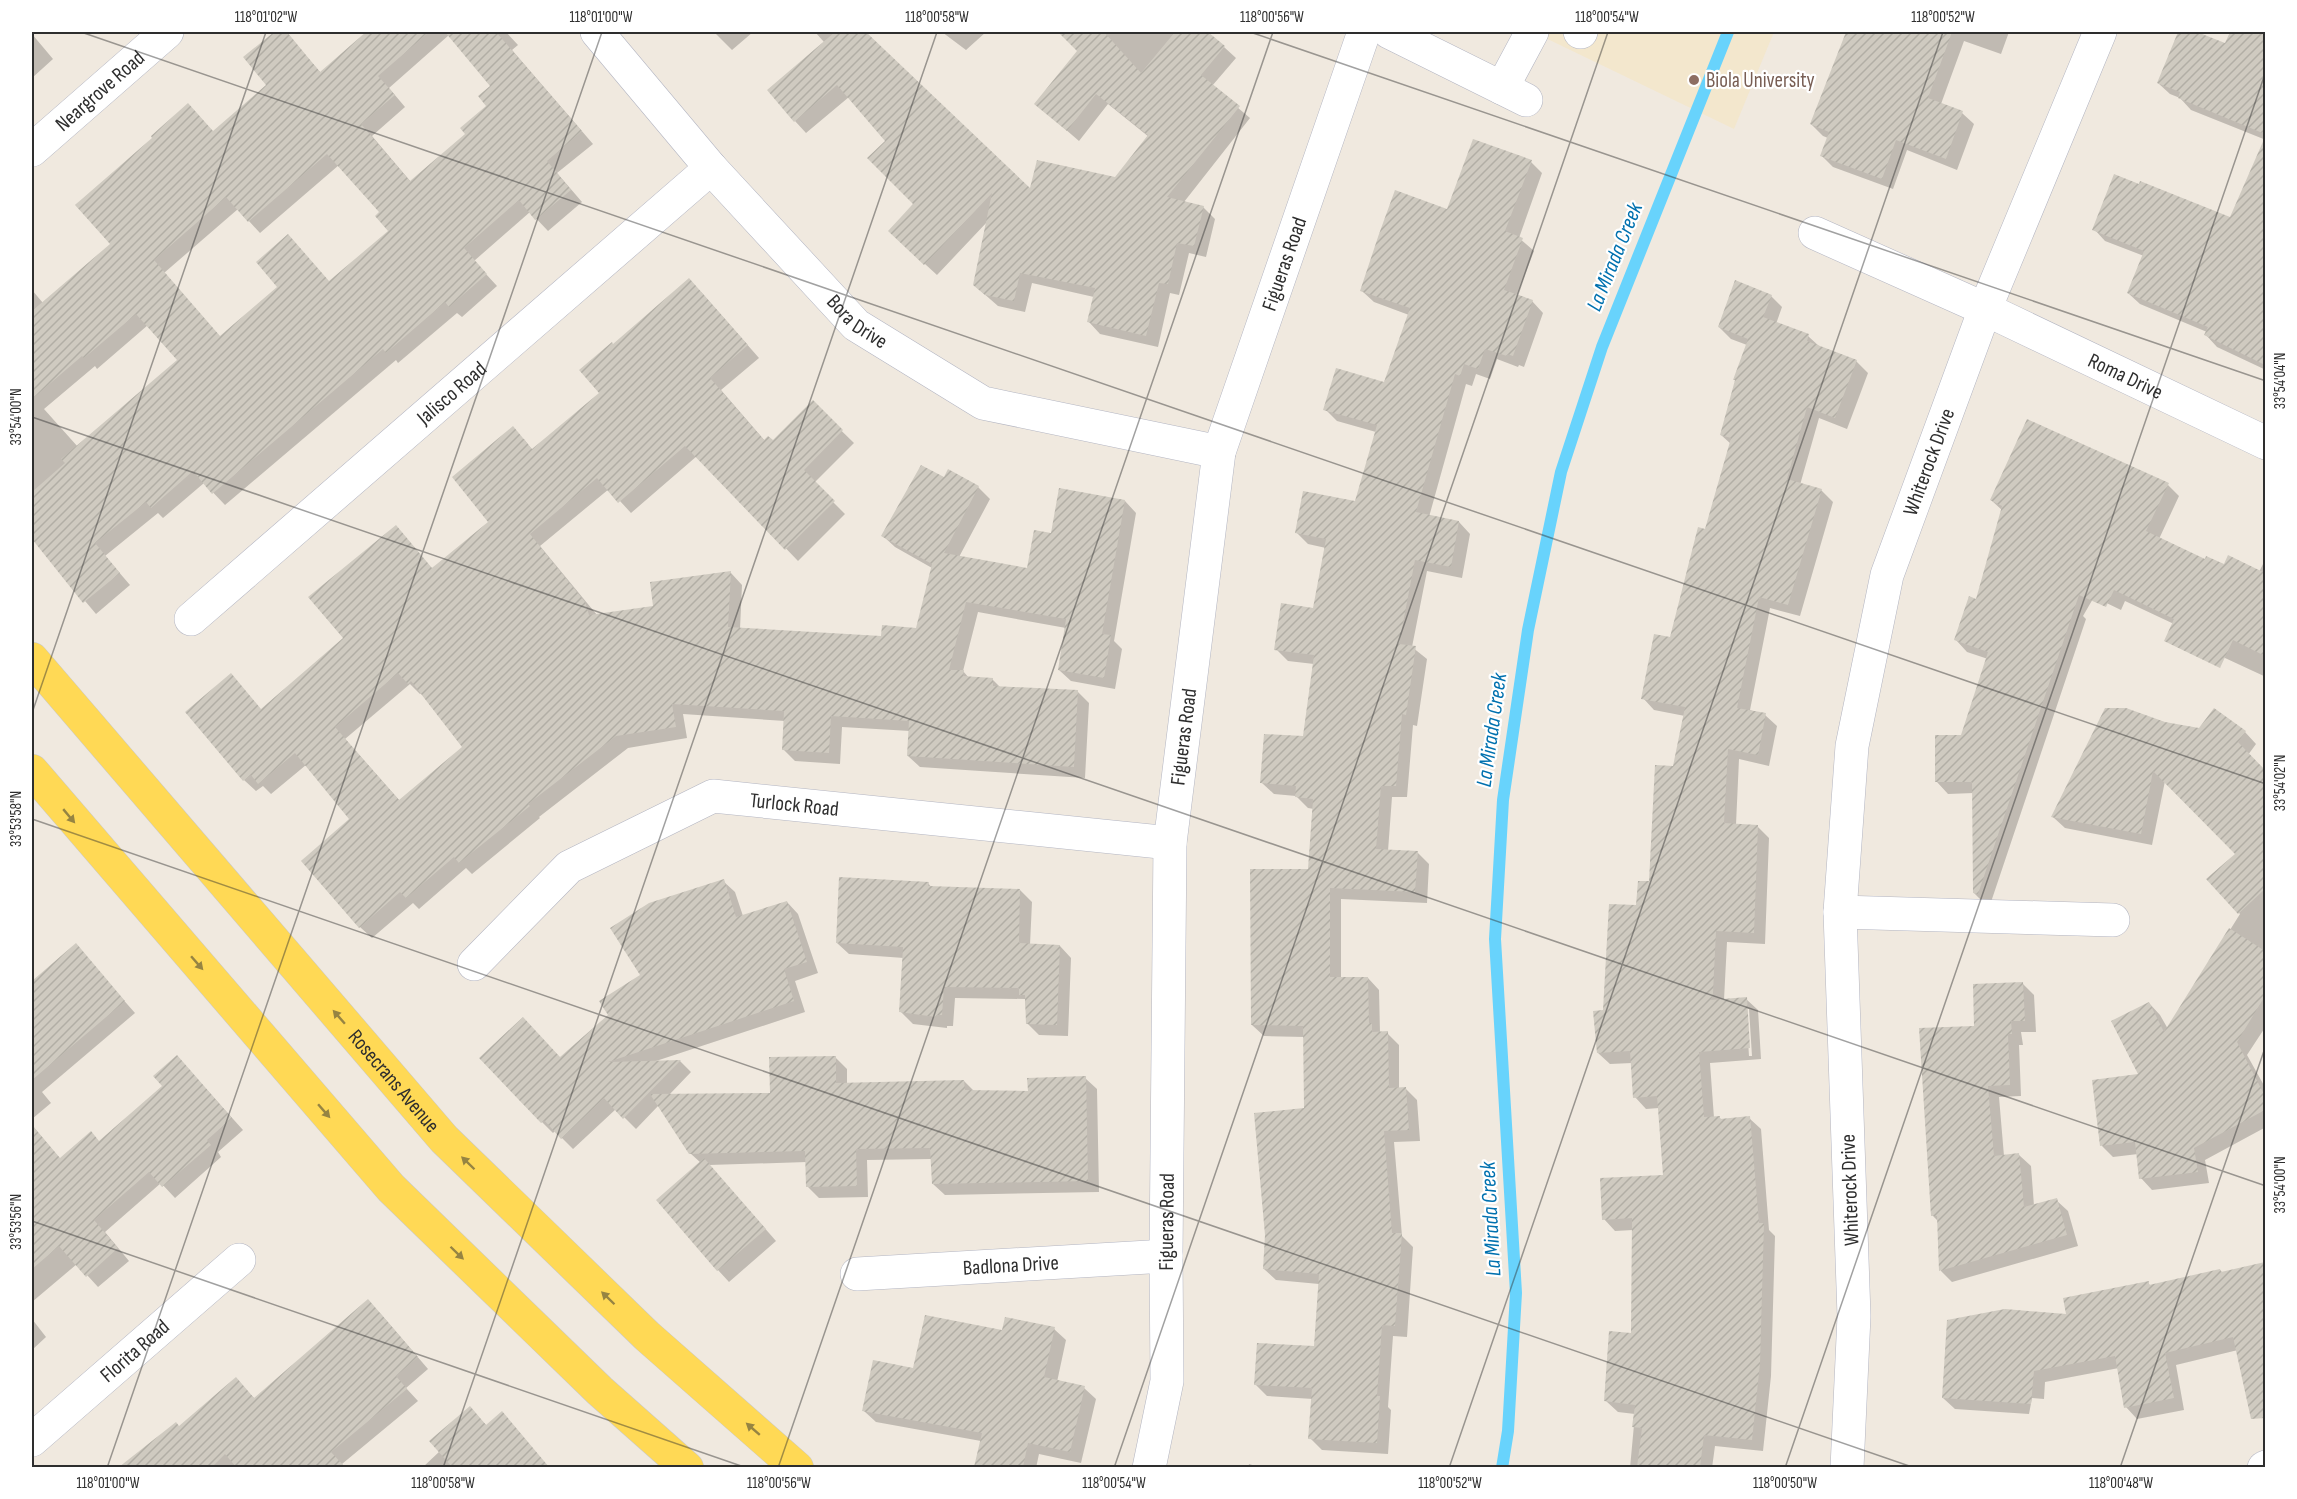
<svg xmlns="http://www.w3.org/2000/svg" width="2297" height="1499" viewBox="0 0 2297 1499" font-family="'Sofia Sans Condensed',sans-serif">
<style>
.education{fill:#f3e7cd}
.shadow{fill:#0003;fill-rule:evenodd}
.lines{fill:none;stroke-linecap:round;stroke-linejoin:round}
.stream{stroke:#68d3fc;stroke-width:12}
.building{fill:url(#building-hatch);fill-rule:evenodd}
.minor-casing{stroke:#b3b5c2;stroke-width:34}
.major-casing{stroke:#c9c9c9;stroke-width:34}
.minor{stroke:#fff;stroke-width:33}
.major{stroke:#ffd955;stroke-width:33}
.oneway{fill:#968442}
.ticks{fill:none;stroke:#2e2e2e;stroke-width:1.5;stroke-opacity:0.45}
.education-dot{fill:#8d6e63;stroke:#fff;stroke-width:2}
.labels{text-anchor:middle;dominant-baseline:central;stroke-width:4.5;stroke-linejoin:round;paint-order:stroke}
.education-label{font-size:21px;fill:#785e54;stroke:#fff;text-anchor:start}
.street-label{font-size:21px;fill:#2e2e2e;stroke:#fff}
.water-label{font-size:22px;font-style:italic;fill:#0071af;stroke:#fff}
.neatline{fill:none;stroke:#2e2e2e;stroke-width:2}
.ticks-label{font-size:15px;text-anchor:middle;fill:#2e2e2e}
</style>
<defs>
<pattern id="building-hatch" width="6" height="6" patternUnits="userSpaceOnUse" patternTransform="scale(1.5)"><rect width="6" height="6" fill="#cfcac0"/><path d="M-1 1l2-2M0 6l6-6M5 7l2-2" fill="none" stroke="#b2aea5"/></pattern>
</defs>
<rect width="100%" height="100%" fill="#f0e9df"/>
<path class="education" d="M1533,32h241l-40,97z"/>
<path class="shadow" d="M277,32h8l36,41 47,-41h138l12,13 -6,5 81,94 -36,29 25,29 -34,29 -18,-19 -56,49 23,25 -35,31 -5,-4 -59,50 -2,-3 -171,145 -21,-22 -41,35 -5,-5 -53,43 25,29 -34,29 -64,-76v-248l11,13 69,-59 101,-111 55,-48 -22,-28zM449,35l43,51 -4,20 -21,28 -56,48 -39,-46 33,-29 -16,-19zM339,165l42,48 10,18 -62,51 -50,5 -58,51 -57,-65 74,-64 22,24zM148,325l31,36 -101,86 -34,-38 51,-43 2,3z
M714,32h39l-21,18z
M815,32h49l167,159 85,-12 33,-42 -41,-33 -29,37 -43,-37 43,-53 -19,-19h146l18,15 12,11 -24,28 38,32 -66,84 19,5 12,12 -9,38 -17,-4 -10,42 -9,-2 -12,54 -58,-13 -11,-12 5,-25 -62,-14 -7,29 -27,-6 -24,-21 14,-64 -51,54 -36,-33 14,-38 -28,-63 -38,-44 -43,36 -11,-12 29,-79z
M942,32h44l-20,18z
M1847,32h162l-8,22 -37,-13 -23,63 21,9 12,11 -17,46 -50,-20 -14,39 -60,-22 -11,-11 6,-18 -5,-2 -12,-12z
M2179,32h14l33,13 6,-13h34v108l-75,-30 -11,-12 -10,-4 -12,-11z
M32,34l21,25 -21,19z
M1531,162l11,11 -23,65 15,13 -17,45 15,5 11,12 -19,54 -5,-2 -1,2 -21,-8 -7,20 -14,-5 -4,12 -6,-2 -37,133 30,5 11,12 -8,44 -35,-7 -15,76 15,12 -10,67 -4,-1 -6,72h-15l-4,54 29,1 12,12 -2,39 -86,-4v80l27,-1 11,12 1,43h7l12,12v44l6,-1 12,12 3,41 -26,1 8,94 11,11 -6,90 -14,-1 -5,71 3,3 -3,44 -66,-4 -12,-12 3,-39 -46,-3 -11,-11 59,-37 4,-64 -43,-4 -12,-11 41,-159v-73l-41,-1 -12,-11 57,-155 5,-61 -6,-1 -12,-12 -22,-2 -12,-11 42,-45 10,-74 -26,-3 -12,-12 38,-39 12,-62 -18,-4 -12,-12 60,-29 20,-71 -39,-11 -12,-12 60,-25 24,-69 -35,-13 -12,-11 85,-80z
M2244,190l22,10v170l-49,-23 -11,-12 1,-3 -67,-28 -12,-11 16,-37 -39,-15 -11,-12 137,-10z
M701,292l58,66 -38,32 44,51 8,1 40,-39 41,40 -40,40 31,31 -47,47 -101,-105 -66,57 -22,-24 -69,57 57,69 58,-8 76,-34 11,12 -2,44 142,9 35,-9 15,-61 -37,-21 -12,-11 61,-57 4,-8 30,16 12,12 -31,58 69,13 24,-35 73,-34 11,12 -22,128 8,8 -7,40 -44,-8 -12,-11 7,-42 -88,-16 -15,59 6,7 24,2 8,8 76,3 12,12 -4,75 -165,-11 -12,-11 2,-25 -68,-4 -2,37 -45,-3 -11,-11 1,-29 -102,-7 4,24 -59,10 -89,69 1,1 -68,56 -6,-6 -47,41 -6,-6 -41,35 -12,-11 -9,-108 -45,-54 -35,29 -8,-8 -7,5 -12,-11 18,-70 228,-188 34,-83 9,12 68,-58 13,-47zM410,684l10,10 2,-1 42,54 -64,54 -55,-62z
M1771,296l11,11 -6,17 32,12 12,11 36,14 12,12 -21,56 -28,-11 -19,67 22,6 11,11 -33,114 -30,-8 -20,102 15,5 12,11 -8,40 -30,-7 -3,66 21,1 12,12 -4,106 -38,-2 -3,58 22,-1 12,11 3,49 -51,4 4,55 5,-1 3,3 27,-2 12,11 8,101 6,6 -4,140 -8,75 -48,-5 -3,22h-82l5,-54 -17,-2 -12,-11 27,-67v-104l-18,1 -11,-12 60,-43 -5,-68 -13,1 -11,-12 -3,-34 -22,1 -12,-11 7,-41 33,-105 12,-24 35,-167 -31,-6 -11,-12 28,-59 35,-108 25,-87 -10,-9 26,-90 -16,-6 -12,-12zM1746,1009h3l3,47h-3z
M2168,485l11,11 -20,43 47,22 18,5 35,6 7,-14v119l-82,-38 -10,-15 -49,-23 -4,9 -27,-13 -11,19 3,3 -96,286h-4l-12,-12v-100l-26,1 -11,-12 25,-46 26,-77 -21,-7 -11,-12 21,-39 26,-90 -12,-11z
M2165,724l34,6 46,2 11,12 -8,11 18,17v254l-19,29 19,34v38l-61,33 4,23 -57,7 -11,-12 -3,-24 -25,3 -11,-11 39,-71 8,-72 11,12 8,14 72,-115 -32,-35 29,-25 -72,-73 -13,64 -87,-17 -12,-11z
M723,881l12,11 8,24 44,-14 11,12 20,59 -23,8 10,31 -149,49h24l11,11 -22,23 102,-1 64,-37 12,12v16l117,-4 10,10 55,1 56,-14 12,11 2,103 -154,3 -12,-11 -1,-25 -65,1 1,37 -49,1 -11,-11 -1,-25 -98,3 67,76 -47,41 -11,-12 -17,-107 -11,-10 -31,-48 -23,24 -20,-20 -43,40 -18,-18 -2,2 -11,-11 19,-63 49,-44z
M928,883l4,5 88,2 12,12 -2,43 30,1 11,12 -3,78 -29,-1 -12,-12 -2,-24 -70,-1 -2,28h-6v2l-34,-4 -12,-12 3,-54 -55,-4 -12,-11z
M75,945l60,68 -93,79 9,11 -19,16v-136z
M2023,984l11,11 2,37h-15l2,13h-4l2,51 -22,1 5,59 15,-1 12,11 3,40 22,-6 12,11 10,35 -126,36 -11,-11 -3,-50 -5,-5 43,-188z
M188,1069l55,61 -25,22 3,5 -46,41 -14,-15 -56,49 24,29 -31,26 -21,-23 -45,38v-177l28,34 40,-17z
M2266,1263v134l-9,2 -19,-49 -62,15 8,45 -47,9 -11,-12 -7,-39 -74,14 -1,17 -12,-1 -3,16 -74,-5 -12,-11 125,-82 80,-33 3,3 69,-16 3,3z
M380,1313l48,56 -22,19 12,13 -76,63 3,4h-191l-13,-16 38,-24 57,-49 19,20z
M32,1319l14,18 -14,13z
M1054,1329l12,11 -9,42 27,6 12,11 -15,64 -42,-9 -3,14h-56l-4,-4 5,-23 -105,-19 -12,-11 51,-41 88,-38z
M470,1408l17,18 26,-1 36,43h-127l18,-17z
M1249,1464l13,4h-14z"/>
<g class="lines">
<path class="stream" d="M1502,1468l6,-37 8,-138 -21,-354 8,-139 25,-170 33,-158 41,-125 126,-315"/>
</g>
<path class="building" d="M274,32h13l33,40 46,-40h63l-51,44 17,19 -34,29 49,57 55,-47 -5,-6 26,-22 -8,-10 12,-10 -45,-54h51l86,99 -35,30 24,29 -36,30 -16,-20 -55,48 23,26 -38,33 -4,-5 -59,51 -3,-4 -171,145 -19,-23 -42,37 -5,-6 -51,41 25,30 -37,30 -51,-64v-47l33,-29 -4,-4 116,-99 -41,-46 -52,44 -2,-2 -50,43v-88l78,-67 -35,-39 77,-67 -1,-2 37,-33 25,28 53,-46 -23,-28zM327,154l52,58 -4,4 13,15 -59,50 -41,-47 -32,28 21,25 -57,49 -66,-76 72,-63 22,25z
M835,32h31l164,156 7,-28 78,17 33,-42 -52,-41 -29,37 -33,-27 43,-53 -19,-19h46l37,41 34,-41h33l17,14 -24,29 39,31 -73,91 37,9 -10,40 -17,-3 -9,41 -9,-1 -13,53 -59,-14 8,-34 -75,-15 -6,28 -29,-6 -12,-10 19,-92 -68,72 -36,-34 25,-27 -46,-46 18,-17 -48,-56 -43,37 -27,-32z
M1846,32h106l-24,66 35,13 -17,48 -50,-19 -14,39 -62,-23 9,-24 -19,-8z
M2178,32h19l28,11 5,-11h35v102l-87,-36 2,-6 -23,-9z
M2265,137v228l-61,-30 4,-8 -81,-34 17,-42 -52,-21 22,-56 25,10 1,-3 90,36z
M1473,139l59,21 -27,71 18,7 -19,52 29,10 -20,56 -6,-2v2l-22,-7 -7,20 -14,-5 -4,12 -5,-2 -39,138 43,9 -8,46 -36,-7 -16,84 17,2 -10,69 -4,-1 -6,72h-15l-5,63 42,2 -3,41 -85,-4v89h38l1,46h3v9l16,-1 1,57 17,-1 3,43 -25,1 8,102h10l-7,93 -13,-1 -5,71h3l-3,47 -69,-4 4,-51 -58,-3 3,-42 57,3 5,-72 -56,-5 2,-34 -11,-122 50,-5 -1,-82 -52,-1 -1,-156h58l5,-70 -18,-2 1,-11 -36,-3 4,-49 39,2 11,-81 -40,-5 7,-47 32,5 13,-69 -31,-6 8,-42 52,10 22,-76 -54,-15 13,-42 48,14 26,-74 -50,-17 19,-57 16,-44 52,19z
M689,278l59,67 -38,33 54,62 4,-4 5,4 40,-40 30,30 -39,40 31,31 -50,49 -100,-104 -67,57 -21,-25 -67,56 55,68 4,13 64,-9 -3,-24 81,-11 -3,56 153,9 1,-11 34,3 16,-64 -51,-28 40,-71 23,12 4,-8 31,17 -35,67 83,15 7,-38 17,3 8,-45 66,12 -23,134 9,1 -7,43 -46,-8 8,-51 -100,-17 -17,68h15l-1,6 30,2v8l85,4 -4,77 -167,-11 2,-35 -78,-5 -2,37 -47,-3 2,-39 -112,-7 4,23 -60,9 -88,68 2,2 -71,57 -5,-6 -48,41 -6,-6 -41,36 -58,-67 48,-42 -54,-66 -37,31 -7,-9 -8,6 -58,-69 46,-39 30,36 82,-71 -35,-41 88,-72 36,43 56,-46 -36,-45 61,-51 19,23 67,-56 -20,-23 33,-28 1,2zM398,673l10,11 3,-3 51,66 -63,53 -64,-73z
M1735,280l37,15 -9,22 46,17 -2,7 50,19 -22,58 -28,-11 -20,72 35,10 -34,116 -29,-8 -22,111 29,5 -8,42 -30,-6 -4,74 34,2 -4,108 -38,-2 -3,62 -2,7 36,-3 3,51 -51,4 5,65 16,-1v3l30,-3 9,107h5l-4,140 -8,77 -48,-5 -4,32h-63l5,-39 -10,-1 3,-22 -31,-4 5,-70 22,2 1,-115 -30,2 -2,-42 63,-3 -6,-79 -24,2 -3,-47 -33,2 -4,-42 10,-1 6,-106 27,1 2,-24h11l6,-116 18,1 12,-59 -44,-8 13,-65 16,3 28,-110 7,2 26,-91 -11,-3 15,-55h-2l15,-41 -30,-12z
M2027,419l142,64 -23,48 59,28 1,-3 18,8 4,-9 37,18v83l-32,-16 -13,28 -56,-27 10,-22 -60,-29 -8,17 -27,-12 -101,299 -5,-1 -1,-111h-37v-47h26l27,-83 -34,-12 15,-44 7,3 26,-93 -12,-6z
M2105,708h21l39,14 34,6 15,-20 32,23 -8,11 27,28v119l-27,25 -32,-35 29,-25 -82,-83 -12,63 -90,-17z
M839,877l90,5 -1,4 92,3 -1,54 41,2 -3,80 -31,-1 -1,-29h-6v-7l-75,-1 -2,28h-6v2l-37,-5 4,-65 -67,-4z
M724,879l12,38 51,-16 20,61 -23,7 10,32 -186,61 73,-2 -58,59 -19,-21 -43,41 -17,-19 -3,3 -62,-65 44,-41 37,40 48,-42 -9,-14 41,-26 -30,-47 39,-25z
M2229,928l36,23v45l-28,46 28,54v14l-71,38 4,24 -59,7 -4,-37 -35,4 -8,-66 46,-6 -27,-53 38,-19 15,30z
M76,943l49,58 -93,79v-99z
M2023,982l2,39h-14l1,13h-4l2,51 -22,1 6,70 25,-3 5,54 33,-9 10,37 -128,36 -2,-55h-6l-12,-188 55,-2 -1,-42z
M177,1055l55,63 -25,22 4,5 -49,42 -13,-15 -55,48 24,28 -32,29 -27,-31 -27,23v-144l28,33 31,-27 8,10 63,-55 -9,-10z
M836,1056v27l128,-3 1,10 63,1 -1,-13 59,-2 2,105 -156,3 -2,-36 -74,1 1,37 -51,1 -1,-36 -116,3 -39,-60 120,-1 -1,-36z
M704,1158l62,71 -49,42 -61,-71z
M2265,1262v156l-14,1 -18,-82 -68,16 9,45 -50,10 -9,-52 -81,15 -3,33 -89,-6 5,-78 58,-11 61,5 -3,-16 86,-17v4l71,-16 1,3z
M368,1299l50,58 -22,19 11,13 -76,63 14,15h-109l-11,-13 -13,13h-93l57,-45 3,4 57,-49 18,21z
M925,1315l77,15 3,-13 50,10 -11,50 41,9 -15,66 -42,-9 -5,24h-49l8,-34 -120,-22 11,-51 40,8z
M470,1406l16,19 16,-14 47,56h-97l-23,-26z"/>
<g class="lines">
<defs>
<g id="minor">
<path id="s1" d="M597,32l114,136 145,157 127,78 236,49"/>
<path d="M1389,32l137,68"/>
<path d="M1580,32h1"/>
<path d="M1502,88l30,-56"/>
<path id="s2" d="M32,150l135,-118"/>
<path id="s3" d="M1815,233l170,76 281,134"/>
<path id="s4" d="M191,619l520,-451"/>
<path d="M1840,912l273,8"/>
<path id="s5" d="M474,964l95,-97 144,-71 457,47"/>
<path id="s6" d="M857,1274l309,-18"/>
<path id="s7" d="M32,1440l207,-180"/>
<path id="s8" d="M1149,1468l18,-87 -1,-125 4,-413 49,-391 145,-420"/>
<path id="s9" d="M1847,1468l7,-152 -14,-404 12,-166 35,-171 98,-266 115,-277"/>
<path d="M2264,1468l2,-1"/>
</g>
<g id="major">
<path id="s10" d="M32,659l412,480 203,197 150,132"/>
<path d="M32,771l359,417 209,203 87,77"/>
</g>
</defs>
<use href="#minor" class="minor-casing"/>
<use href="#major" class="major-casing"/>
<use href="#minor" class="minor"/>
<use href="#major" class="major"/>
</g>
<defs><path id="oneway-solid" d="M-6-.8H1V-3.2L6.5 0L1 3.2V.8H-6Z" transform="scale(1.5)"/></defs>
<g class="oneway">
<use href="#oneway-solid" transform="translate(69 816) rotate(50)"/>
<use href="#oneway-solid" transform="translate(197 963) rotate(49)"/>
<use href="#oneway-solid" transform="translate(339 1017) rotate(-131)"/>
<use href="#oneway-solid" transform="translate(324 1111) rotate(49)"/>
<use href="#oneway-solid" transform="translate(468 1163) rotate(-136)"/>
<use href="#oneway-solid" transform="translate(457 1253) rotate(44)"/>
<use href="#oneway-solid" transform="translate(608 1298) rotate(-136)"/>
<use href="#oneway-solid" transform="translate(753 1429) rotate(-139)"/>
</g>
<path class="ticks" d="M81,32l2185,752M1250,32l1016,349M32,417l2234,769M32,713l234,-681M32,819l1883,649M32,1221l715,247M107,1468l495,-1436M443,1468l494,-1436M778,1468l495,-1436M1114,1468l494,-1436M1449,1468l494,-1436M1785,1468l481,-1397M2120,1468l146,-423"/>
<circle class="education-dot" cx="1694" cy="80" r="6"/>
<g class="labels">
<g class="education-label">
<text x="1706" y="80">Biola University</text>
</g>
<g class="street-label">
<text stroke="none"><textPath href="#s2" startOffset="90">Neargrove Road</textPath></text>
<text stroke="none"><textPath href="#s8" startOffset="1220">Figueras Road</textPath></text>
<text stroke="none"><textPath href="#s1" startOffset="390">Bora Drive</textPath></text>
<text stroke="none"><textPath href="#s3" startOffset="342">Roma Drive</textPath></text>
<text stroke="none"><textPath href="#s4" startOffset="345">Jalisco Road</textPath></text>
<text stroke="none"><textPath href="#s9" startOffset="1018">Whiterock Drive</textPath></text>
<text stroke="none"><textPath href="#s8" startOffset="734">Figueras Road</textPath></text>
<text stroke="none"><textPath href="#s5" startOffset="378">Turlock Road</textPath></text>
<text stroke="none"><textPath href="#s10" startOffset="556">Rosecrans Avenue</textPath></text>
<text transform="translate(1850 1190) rotate(-92)">Whiterock Drive</text>
<text stroke="none"><textPath href="#s8" startOffset="248">Figueras Road</textPath></text>
<text stroke="none"><textPath href="#s6" startOffset="154">Badlona Drive</textPath></text>
<text stroke="none"><textPath href="#s7" startOffset="136">Florita Road</textPath></text>
</g>
<g class="water-label">
<text transform="translate(1615 257) rotate(-68)">La Mirada Creek</text>
<text transform="translate(1492 730) rotate(-82)">La Mirada Creek</text>
<text transform="translate(1491 1219) rotate(-93)">La Mirada Creek</text>
</g>
</g>
<rect width="2297" height="1499" fill="none" stroke="#ffffff" stroke-width="66"/>
<rect x="33" y="33" width="2231" height="1433" class="neatline"/>
<g class="ticks-label">
<text x="266" y="22">118°01'02"W</text>
<text x="601" y="22">118°01'00"W</text>
<text x="937" y="22">118°00'58"W</text>
<text x="1272" y="22">118°00'56"W</text>
<text x="1607" y="22">118°00'54"W</text>
<text x="1943" y="22">118°00'52"W</text>
<text transform="translate(2280 381) rotate(-90)" y="5">33°54'04"N</text>
<text transform="translate(16 417) rotate(-90)" y="5">33°54'00"N</text>
<text transform="translate(2280 783) rotate(-90)" y="5">33°54'02"N</text>
<text transform="translate(16 819) rotate(-90)" y="5">33°53'58"N</text>
<text transform="translate(2280 1185) rotate(-90)" y="5">33°54'00"N</text>
<text transform="translate(16 1222) rotate(-90)" y="5">33°53'56"N</text>
<text x="108" y="1488">118°01'00"W</text>
<text x="443" y="1488">118°00'58"W</text>
<text x="779" y="1488">118°00'56"W</text>
<text x="1114" y="1488">118°00'54"W</text>
<text x="1450" y="1488">118°00'52"W</text>
<text x="1785" y="1488">118°00'50"W</text>
<text x="2121" y="1488">118°00'48"W</text>
</g>
</svg>
